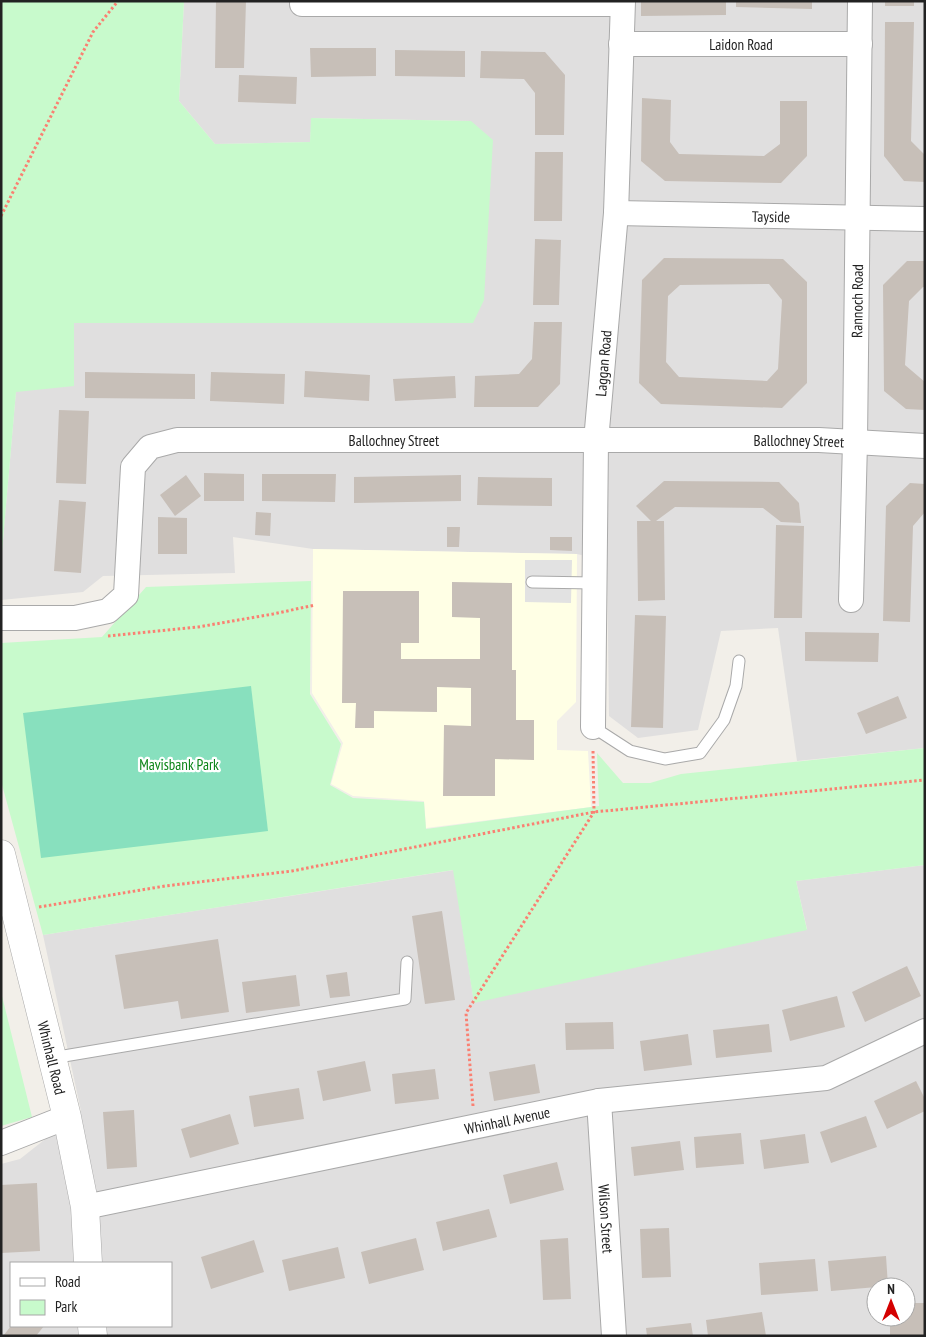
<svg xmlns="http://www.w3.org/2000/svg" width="926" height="1337" viewBox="0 0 926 1337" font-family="'PT Sans Narrow',sans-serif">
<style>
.residential{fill:#e0dfdf;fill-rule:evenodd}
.education{fill:#ffffe5}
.park{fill:#c8facc}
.pitch{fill:#88e0be}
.parking{fill:#e2e2e2}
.building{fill:#c7bfb8;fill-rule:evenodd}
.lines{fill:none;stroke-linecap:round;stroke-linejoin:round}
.service-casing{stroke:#a9a9a9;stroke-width:13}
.minor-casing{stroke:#a9a9a9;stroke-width:26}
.tertiary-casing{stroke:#a9a9a9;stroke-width:29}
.path{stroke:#fa8072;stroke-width:3;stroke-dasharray:2.5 2.5;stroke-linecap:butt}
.service{stroke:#fff;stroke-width:11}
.minor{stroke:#fff;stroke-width:24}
.tertiary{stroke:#fff;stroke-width:28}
.labels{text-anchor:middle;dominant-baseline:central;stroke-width:4.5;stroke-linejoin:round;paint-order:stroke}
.street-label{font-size:15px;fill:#222;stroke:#fff}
.park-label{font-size:15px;fill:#0c8416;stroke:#fff}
</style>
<rect width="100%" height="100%" fill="#f2efe9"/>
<path class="residential" d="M184,1h741v747l-128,13 -19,-133 -57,3 -23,99 -60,8 -29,-22 -2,-155 -30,-7 -264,-5 -80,-12 2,36 -132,3 -20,16 -82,8v-37l15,-172 58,-68h399l-2,-202 -159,-3 -2,24 -95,2 -36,-43z
M925,865v471h-924v-172l19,-5 61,-48 -38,-176 411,-65 20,132 333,-73 -11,-48zM11,1263h160v63h-160zM876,1287h30v30h-30z"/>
<path class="education" d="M313,549l264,5 -1,148 -19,19v29l31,1 3,56 -165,21 -2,-27 -71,-5 -22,-12 12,-41 -31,-50z"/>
<path class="park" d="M1,1h183l-5,100 36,43 95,-2 1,-24 160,3 22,19 -9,160 -11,23h-399v63l-58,6 -15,171z
M311,581l-1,113 31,50 -11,41 23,13 71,4 2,27 173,-23 -2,-53 26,30h27l31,-9 244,-26v117l-129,16 11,49 -333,73 -21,-133 -410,65 -42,-154v-138l101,-6 44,-50z
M1,992l31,125 -31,9z"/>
<path class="pitch" d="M251,686l17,145 -227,27 -18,-145z"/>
<path class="parking" d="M525,560h47l-1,43 -46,-1z"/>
<path class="building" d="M216,1h30l-2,67h-29z
M641,1h85v14l-85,1z
M736,1h76v8l-76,-2z
M885,1h29v5h-29z
M885,22h29l-3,119 14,14v27l-21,-1 -20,-25z
M310,48h66v28l-65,1z
M395,50l70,1v26l-70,-1z
M481,51l64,1 20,23 -1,60h-29v-42l-11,-14 -44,-1z
M239,75l58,2 -1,27 -58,-2z
M642,98l29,2 -1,42 9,12 85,2 16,-12v-43h27v55l-26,27 -116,-2 -24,-20z
M535,152h28l-1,69h-28z
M535,239l26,1 -2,65h-26z
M664,258l119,1 24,23v101l-25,25 -121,-4 -22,-21 3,-103zM769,284l13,16 -4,69 -11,12 -88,-4 -13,-15 2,-66 12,-11z
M907,261h18v26h-2l-14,14 -4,64 20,17v28l-19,-1 -22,-18 -1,-106z
M534,322h28l-2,62 -22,23h-64l1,-31 44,-2 13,-15z
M305,371l65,4 -1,26 -65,-4z
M85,372l110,2v25l-110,-1z
M211,372l74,2 -1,30 -74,-3z
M455,376l1,22 -61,3 -2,-22z
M59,410l30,1 -3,73 -30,-1z
M204,473l40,1v27h-40z
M262,474h74l-1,28 -73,-1z
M186,475l15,21 -26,20 -15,-21z
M461,475v26l-107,2v-26z
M478,477l74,1v28l-75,-1z
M664,481l115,1 20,21 2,20 -20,-1 -18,-14 -88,-1 -19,14h8l1,79 -27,1 -1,-80h14l-15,-15z
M910,483l15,1v28l-12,14 -3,96 -27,-1 3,-115z
M59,500l27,2 -5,71 -27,-2z
M256,512l15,1 -1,23 -15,-1z
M158,517l29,1v36h-29z
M776,525l28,1 -2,92h-28z
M447,527h13l-1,20h-12z
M550,537h22v14l-22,-1z
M452,582l60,1v87h4v50h18v40l-39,-1v37h-52l1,-71 27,1v-38l-34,-1v25l-63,-1v17h-19l1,-25h-14l1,-112h76v52h-18v16h79v-41l-28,-1z
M635,615l31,1 -3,112 -32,-1z
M805,632l74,1 -1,29 -73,-1z
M898,696l9,22 -41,16 -9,-21z
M442,911l13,89 -30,4 -13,-88z
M218,939l11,73 -48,7 -3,-18 -54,8 -9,-54z
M907,966l14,30 -56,26 -13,-30z
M347,972l3,24 -20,2 -4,-23z
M296,975l4,31 -54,7 -4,-31z
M837,996l8,31 -55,14 -8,-31z
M613,1022l1,27 -48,1 -1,-27z
M769,1024l3,28 -56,6 -3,-28z
M688,1034l4,31 -48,6 -4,-30z
M365,1061l6,30 -48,10 -6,-30z
M535,1064l5,29 -46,8 -5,-29z
M435,1069l4,30 -44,5 -3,-30z
M916,1081l9,18v12l-38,18 -13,-28z
M299,1088l5,31 -50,8 -5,-31z
M134,1110l3,57 -30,2 -4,-57z
M230,1114l9,30 -49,14 -9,-29z
M866,1116l11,31 -46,16 -11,-31z
M741,1133l3,31 -48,4 -2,-31z
M805,1134l4,29 -45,6 -4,-29z
M680,1141l4,29 -50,6 -3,-29z
M557,1162l7,28 -54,14 -7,-29z
M37,1183l3,68 -39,2v-68z
M489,1209l8,28 -54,14 -7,-29z
M669,1228l2,49 -29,1 -2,-49z
M416,1238l8,32 -55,14 -8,-32z
M568,1238l3,61 -28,1 -3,-60z
M254,1240l10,32 -53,17 -10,-32z
M338,1247l7,31 -56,13 -7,-31z
M886,1256l2,30 -57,5 -3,-30z
M815,1259l3,32 -57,4 -2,-32z
M906,1303h19v32l-35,1v-19h16z
M762,1312l4,24h-58l-2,-16z
M691,1323l2,13h-46l-1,-8z
M11,1326h33l-8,10h-33z"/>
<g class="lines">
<defs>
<path id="service" d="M532,582l62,1
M593,727l37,24 35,8 35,-6 24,-33 12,-34 3,-25
M52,1058l353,-59 2,-37"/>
<g id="minor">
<path d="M302,4h320"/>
<path id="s1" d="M621,44h239"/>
<path id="s2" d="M616,213l309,6"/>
<path id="s3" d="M851,600l4,-158 5,-441"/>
<path id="s4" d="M1,618h74l33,-7 18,-16 7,-128 17,-20 27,-7h642l106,6"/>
<path id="s5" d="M593,727l3,-286 20,-228 7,-212"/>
<path id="s6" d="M599,1101l15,235"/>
<path d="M1,1143l66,-26"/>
<path id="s7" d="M85,1207l514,-106 227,-23 99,-47"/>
</g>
<g id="tertiary">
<path id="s8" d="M1,854l66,263 18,90 3,56"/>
<path d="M92,1326l1,10"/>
</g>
</defs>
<use href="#service" class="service-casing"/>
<use href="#minor" class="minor-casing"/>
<use href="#tertiary" class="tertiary-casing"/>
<path class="path" d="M1,216l92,-184 25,-31
M108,636l90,-9 75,-13 42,-9
M39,907l126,-21 127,-15 302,-59 331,-32
M473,1106l-7,-93 128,-201 -1,-62"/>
<use href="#service" class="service"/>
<use href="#minor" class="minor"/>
<use href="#tertiary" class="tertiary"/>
</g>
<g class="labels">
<g class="street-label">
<text stroke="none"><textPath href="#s1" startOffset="120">Laidon Road</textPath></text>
<text stroke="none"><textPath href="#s2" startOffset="155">Tayside</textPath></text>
<text stroke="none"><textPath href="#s3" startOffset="299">Rannoch Road</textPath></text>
<text stroke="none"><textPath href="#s5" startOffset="364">Laggan Road</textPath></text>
<text stroke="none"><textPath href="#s4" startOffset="531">Ballochney Street</textPath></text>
<text stroke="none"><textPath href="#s4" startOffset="936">Ballochney Street</textPath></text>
<text stroke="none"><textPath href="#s8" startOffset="210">Whinhall Road</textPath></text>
<text stroke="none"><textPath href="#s7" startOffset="431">Whinhall Avenue</textPath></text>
<text stroke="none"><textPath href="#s6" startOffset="118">Wilson Street</textPath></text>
</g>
<g class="park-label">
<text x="179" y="764">Mavisbank Park</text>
</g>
</g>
<rect width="926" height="1337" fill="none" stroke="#222222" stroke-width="5"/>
<rect x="10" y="1262" width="162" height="65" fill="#ffffff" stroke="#a7a7a7"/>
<rect x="20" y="1278" width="25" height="8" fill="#ffffff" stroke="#a7a7a7"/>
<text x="55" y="1287" font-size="15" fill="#222222">Road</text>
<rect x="20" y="1300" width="25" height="15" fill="#c8facc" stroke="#a7a7a7"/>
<text x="55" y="1312" font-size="15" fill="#222222">Park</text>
<g transform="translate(891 1302)"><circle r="24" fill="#ffffff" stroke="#a7a7a7"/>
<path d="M0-4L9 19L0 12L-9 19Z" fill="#d40000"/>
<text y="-8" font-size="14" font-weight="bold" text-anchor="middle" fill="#222222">N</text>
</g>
</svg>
